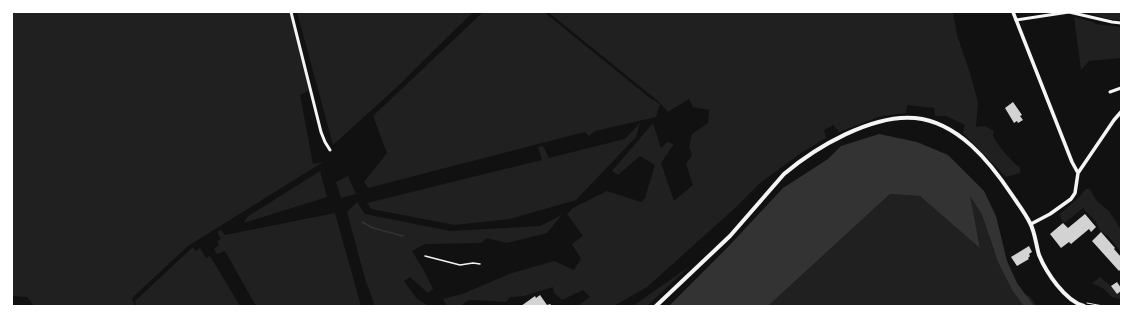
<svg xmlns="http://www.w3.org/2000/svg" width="1133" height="318" viewBox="0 0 1133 318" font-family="'Crimson Pro',serif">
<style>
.green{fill:#202020}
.water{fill:#333}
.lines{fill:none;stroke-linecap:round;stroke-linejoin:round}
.stream{stroke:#333;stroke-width:1.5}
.building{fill:#d3d3d3}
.path{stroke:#f5f5f5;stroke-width:1}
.service{stroke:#f5f5f5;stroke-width:1.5}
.minor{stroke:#f5f5f5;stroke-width:3}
.tertiary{stroke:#f5f5f5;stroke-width:3.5}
.secondary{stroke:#f5f5f5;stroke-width:4}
</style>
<rect width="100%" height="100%" fill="#111"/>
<path class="green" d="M12,12h279l18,78 -9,5 13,69 10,-2 -135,84 -56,52 3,8h-101l-7,-9 -15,-1z
M297,12h176l-76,75 -64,58z
M483,12h61l106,86 10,6 -4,13 -61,14 7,-6 -13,11 -4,-4 -217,56 -4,-6 23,-29 -14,-37z
M548,12h405l4,23 13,38 8,29 -2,25 9,-1 9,5 -1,5c7,13 16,22 27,32v5l-14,4 -43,-44 2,-8 -19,-9h-11l-1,-8 -27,-3 -1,8 -25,3 -42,16 -6,-7 -9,5 2,8 -25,15 -41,30 -26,26 -87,78 -33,19h-37l13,-9 -7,-7 -21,10 -8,-7 -1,-6 -29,9 -14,1 -4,5 -35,-2 -4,1 -7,5h-13l-4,-7 19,-5 50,-21 42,-12 20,9 7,-11 -9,-15 11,-8 -16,-22 6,-6 34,-17 34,11 4,-4 10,-33 -15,-9 -22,19 -6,-4 41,-48 8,25 6,-6 7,2 -13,19 13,38 19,-16 -7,-21 6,-9 -3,-8 3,-13 16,-11 1,-13 -16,-3 -4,-8 -21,13 -10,-11z
M1085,12h36v8l-12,-1z
M1074,17l19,5 3,2 25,3v31l-32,3 -8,9z
M640,123l-4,14 -60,63 -66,19 -55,6 -84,-16 -4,-6 175,-43 -4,-13 5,-1 6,12 76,-19z
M320,171l7,26 -83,26 3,-6z
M348,176l8,18 -15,4 -5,-16z
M1086,189h4l6,11 13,11 12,19v22l-13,-16 -8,-5 -4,-9 -13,-14 -18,15 -4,-4 -1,-5 18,-16z
M890,194l30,2 60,51 -11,-52 13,20 16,47 14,28 17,6 8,10h-269z
M357,202l8,12 85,17 90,-5 22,-11 -15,18 -40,10 -21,-5 -5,5 -56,1 -13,7 11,18 10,20 -5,4 -18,-16 -6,4 13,18 12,7h-54l-9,-24 -19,-70z
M335,213l26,93h-105l-31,-55 -8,3 -3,-5 5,-4 -2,-4 4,-2 -4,-7 4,-2 4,5z
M193,247l3,4 4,-3 6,10 4,-2 30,50h-104l-1,-5z
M690,266l-43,40h-14z
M1100,277l11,9 6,8 4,-3v8l-9,-2 -8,-8 -12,-6z"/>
<path class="water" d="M879,134l38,8 31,13 36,36 12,25 11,45 10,22 17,23h-10l-12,-16 -14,-28 -16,-47 -12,-19 10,52 -60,-52 -30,-2 -122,112h-99l58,-58 56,-60 45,-29 13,-13z"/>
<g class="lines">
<path class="stream" d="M362,222l11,6 30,8"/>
</g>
<path class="building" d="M1013,102l9,13 -2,1 3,4 -5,3 -1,-2 -3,2 -9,-15z
M1085,214l11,13 -5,5 -2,-3 -18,15 -2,-2 -8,6 -11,-14 13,-11 5,5z
M1101,232l14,16 -1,1 7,8v12l-2,2 -27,-30z
M1029,246l3,6 -3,2 1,2 -2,2 1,1 -12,7 -6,-9z
M1117,282l4,6v3l-4,3 -6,-8z
M540,295l7,10 3,-1 2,2h-31l14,-10 1,2z"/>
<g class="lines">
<path class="path" d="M1087,303l16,3"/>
<path class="service" d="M425,256l35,9 13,-2 7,1"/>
<path class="minor" d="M291,12l30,120 4,10 5,8
M1016,20l53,-8 43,10 9,1
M1110,92l11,-4"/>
<path class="tertiary" d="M1013,12l59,150 6,11
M1031,224l19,-10 21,-15 4,-6 3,-20 36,-53 7,-8"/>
<path class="secondary" d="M656,306l74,-70 54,-62c32,-27 88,-60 131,-56 43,4 75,44 97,77 6,9 13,18 18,28 5,9 6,22 9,32 7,17 26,46 45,51"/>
</g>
<rect width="1133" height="318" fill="none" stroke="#ffffff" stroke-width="26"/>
</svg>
